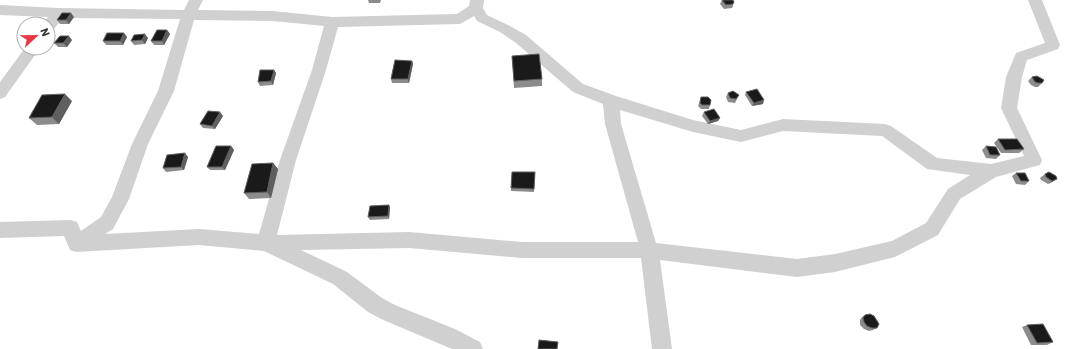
<svg xmlns="http://www.w3.org/2000/svg" width="1074" height="349" viewBox="0 0 1074 349" font-family="'IBM Plex Sans',sans-serif">
<style>
.lines{fill:none;stroke-linecap:round;stroke-linejoin:round}
.minor{fill:#d0d0d0;fill-rule:evenodd}
.wall{fill:#8c8c8c}
.shaded-wall{fill:#5f5f5f}
.building{fill:#1a1a1a;stroke:#5f5f5f}
</style>
<rect width="100%" height="100%" fill="#fff"/>
<g class="lines">
<path class="minor" d="M189,0h14l-5,10 75,1 59,6 125,-3 12,-8 1,-6h14l-1,8 4,7 23,11 16,9 57,49 33,12 77,24 48,10 42,-11 102,5 6,2 46,32 54,6 33,-8 -23,-48 5,-31 10,-24 29,-10 -17,-43h14l18,45 -2,4 -31,11 -5,17 -5,31 25,52 -2,5 -44,12 -36,22 -22,36 -43,22 -60,15 -38,5 -137,-17 12,89h-20l-11,-91h-119l-113,-10 -108,2 46,22 35,26 13,7 60,24 25,13 3,7h-31l-71,-30 -13,-7 -35,-28 -69,-33 -65,-6 -123,7 -6,-2 -6,-14 -64,2v-16l71,-2 6,2 4,9 20,-14 11,-20 20,-53 26,-53 22,-72 -117,-1 -10,12 -5,2v-8h-5l5,-7 -48,-2v-10l59,3 125,2zM474,16l3,5 23,11 16,11 57,49 30,12 2,20 33,118h-116l-113,-10 -132,3 19,-75 30,-90 12,-43 122,-3zM194,20l79,1 51,5 -12,44 -32,90 -21,74 -60,-5 -94,5 8,-5 16,-30 19,-55 26,-53zM620,110l73,22 48,10 42,-11 99,5 45,33 43,6 -22,14 -22,34 -34,18 -57,13 -38,5 -141,-16 -35,-119z
M25,48h15l-35,49 -5,2v-17z"/>
</g>
<path class="wall" d="M368,0h13l-1,3h-11z
M722,0h11v6l-1,2 -8,1 -4,-5z
M74,17l-5,7h-9l-3,-4z
M167,30l3,4 -6,11h-10l-3,-4z
M124,33l3,4 -4,8h-17l-3,-4z
M148,38l-3,6 -11,1 -3,-4z
M72,40l-5,7h-9l-4,-4z
M512,56l30,23v7l-28,2z
M412,61l1,3 -4,19h-17l-1,-4z
M274,70l2,3 -3,12 -13,1 -2,-4z
M1032,77l10,6 -4,4h-3l-4,-2 -3,-4z
M746,92l17,12 -11,2 -7,-11z
M728,93l11,2 -4,8 -7,-1 -2,-5z
M701,97l9,8 -1,4h-8l-3,-3z
M72,101l-13,23 -22,1 -8,-7z
M704,112l16,6 -2,3 -10,3 -6,-8z
M223,116l-8,13 -12,-1 -3,-4z
M998,139l26,10 -5,4h-18l-7,-10z
M231,146l3,4 -9,20h-15l-3,-3z
M986,146l14,9 -4,4 -10,-1 -4,-8z
M188,157l-4,13 -18,2 -3,-4z
M273,163l5,6 -7,29 -22,1 -5,-6z
M535,172l-1,20 -23,-1v-3z
M1016,173l13,8 -4,4 -9,-1 -4,-8z
M1045,174l12,5 -5,3 -4,2 -7,-4 -1,-2z
M389,205l1,3 -1,11 -19,1 -2,-3z
M865,315l12,13 -4,2 -4,1 -5,-2 -4,-4v-5l2,-3z
M1027,325l26,17 -6,3h-16l-9,-18z"/>
<path class="shaded-wall" d="M71,13l3,4 -5,7 -3,-4z
M167,30l3,4 -6,11 -2,-4z
M124,33l3,4 -4,8 -3,-4z
M145,34l3,4 -3,6 -3,-4z
M69,36l3,4 -5,7 -4,-4z
M412,61l1,3 -4,19 -1,-4z
M274,70l2,3 -3,12 -2,-4z
M65,94l7,7 -13,23 -7,-7z
M764,100l-1,4 -11,2 2,-3z
M220,112l3,4 -8,13 -3,-3z
M720,118l-2,3 -10,3 2,-3z
M231,146l3,4 -9,20 -3,-3z
M185,153l3,4 -4,13 -3,-3z
M273,163l5,6 -7,29 -4,-6z
M1057,179l-5,3 -4,2 4,-3z
M389,205l1,3 -1,11 -1,-3z"/>
<path class="building" d="M722,0h11l1,2 -1,2 -7,1z
M62,13h9l-5,7h-9z
M157,30h10l-5,11h-11z
M107,33h17l-4,8h-17z
M145,34l-3,6 -11,1 3,-6z
M60,36h9l-6,7h-9z
M539,54l3,25 -28,2 -2,-25z
M395,60l17,1 -4,18h-17z
M260,70h14l-3,11 -13,1z
M1037,76l7,4 -2,3h-4l-3,-1 -3,-5z
M757,89l7,11 -10,3 -8,-11z
M733,91l6,4 -3,4 -6,-1 -2,-5z
M65,94l-13,23 -23,1 13,-23z
M701,97h7l3,3 -1,5h-8l-2,-2z
M714,109l6,9 -10,3 -6,-9z
M208,111l12,1 -8,14 -12,-2z
M998,139h19l7,10 -19,1z
M216,146h15l-9,21h-15z
M986,146l10,1 4,8h-10z
M185,153l-4,14 -18,1 4,-13z
M273,163l-6,29 -23,1 8,-29z
M512,172h23l-1,17 -23,-1z
M1049,172l7,4 1,3 -5,2 -6,-4 -1,-3z
M1016,173h9l4,8h-8z
M389,205l-1,11 -20,1 2,-11z
M870,314l4,2 5,8 -2,4h-5l-5,-2 -3,-4 -1,-4 2,-3z
M1043,324l10,18 -16,1 -10,-18z
M539,340l19,2 -1,7h-19z"/>
<g transform="translate(36 36) rotate(68)"><circle r="19" fill="#ffffff" stroke="#adadad"/>
<path d="M0-3L7 15L0 10L-7 15Z" fill="#e63946"/>
<text y="-6" font-size="11" font-weight="bold" text-anchor="middle" fill="#333333">N</text>
</g>
</svg>
